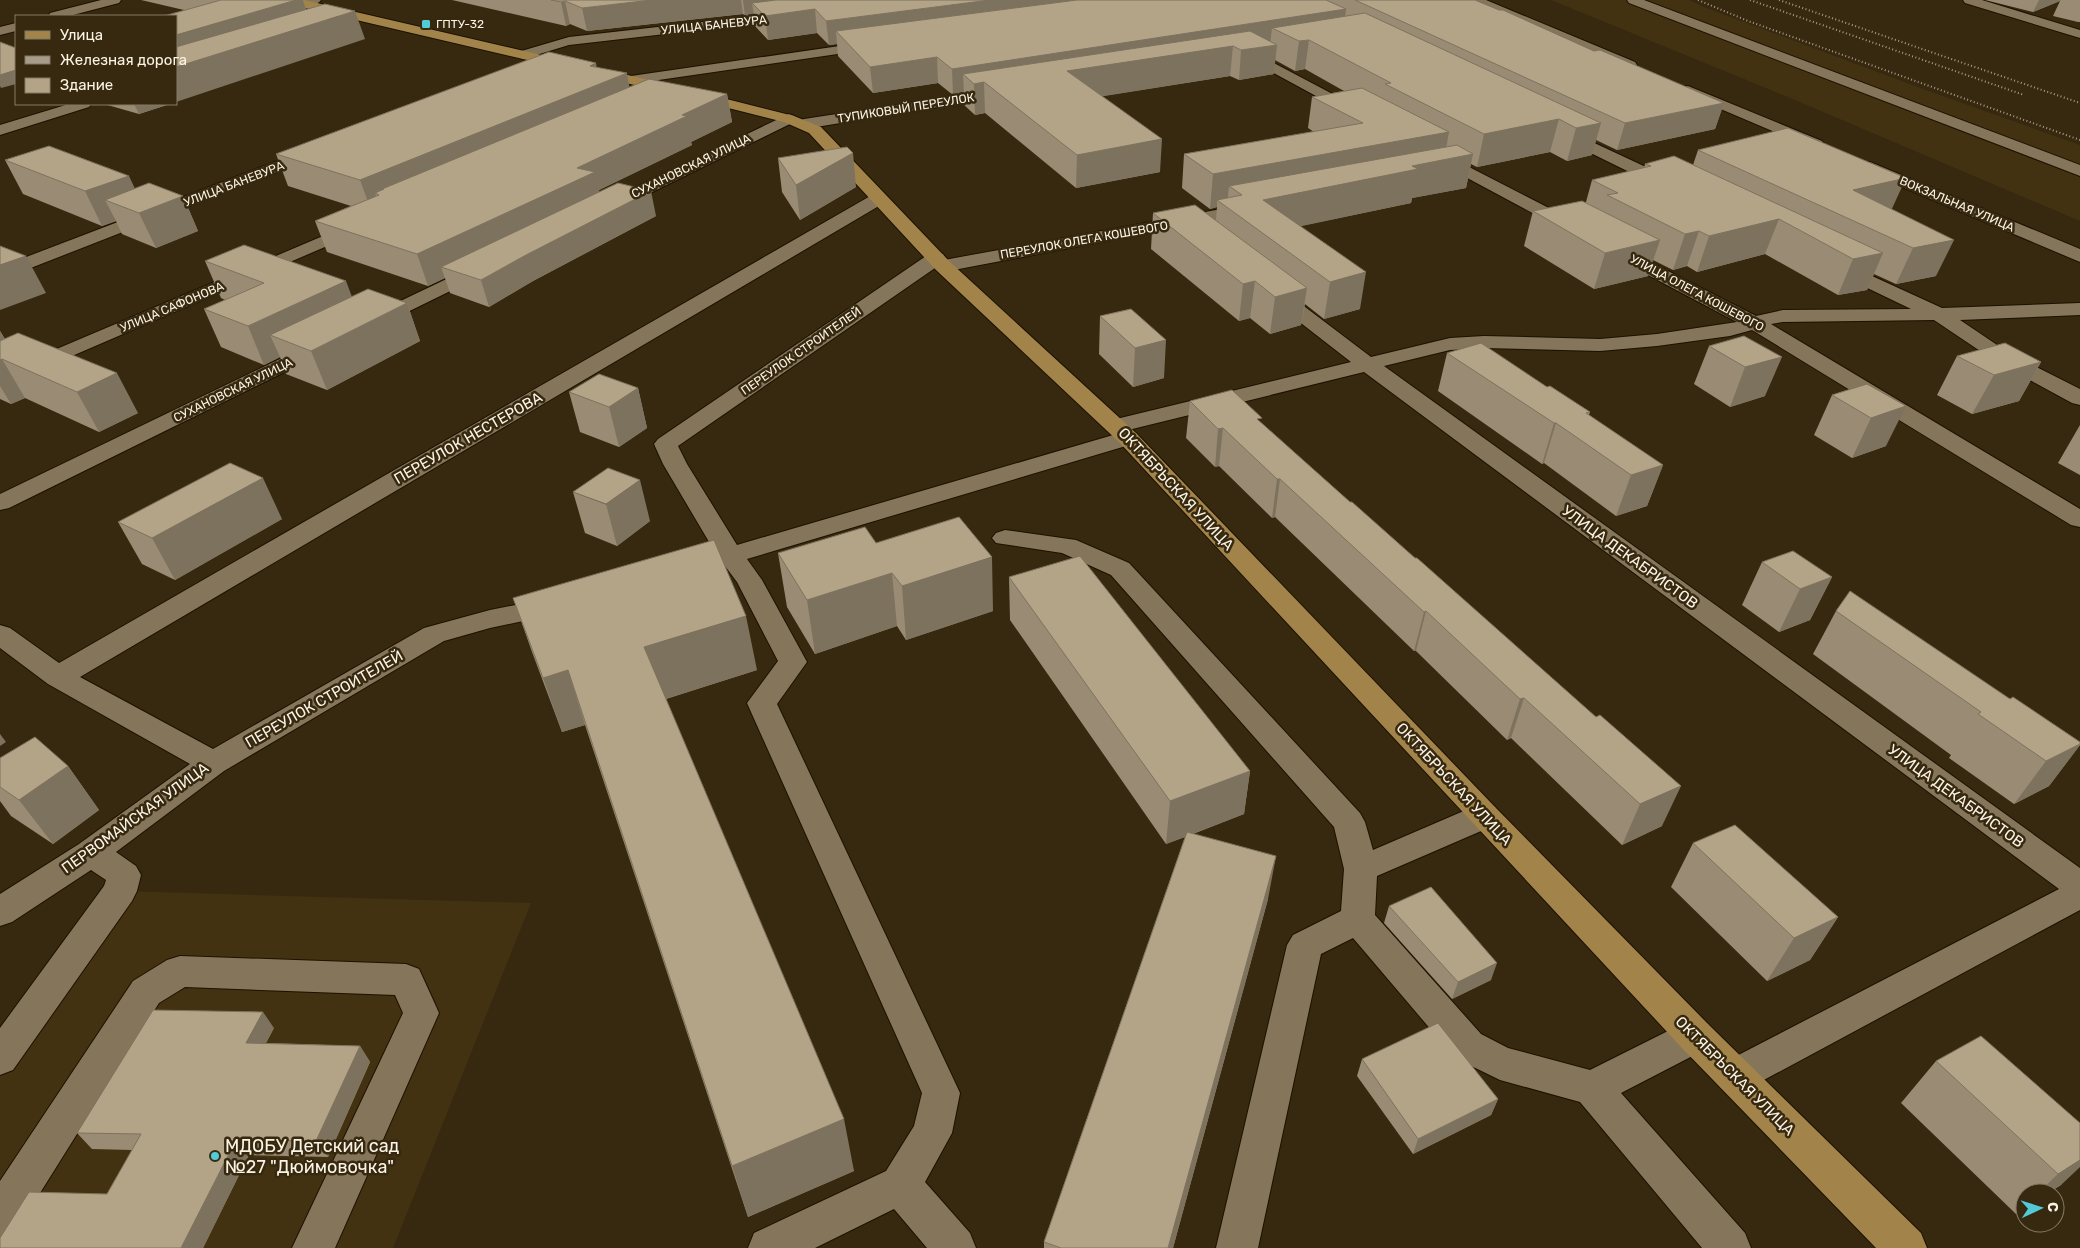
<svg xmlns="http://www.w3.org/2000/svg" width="2080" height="1248" viewBox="0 0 2080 1248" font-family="Rubik,sans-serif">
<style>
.built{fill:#433211}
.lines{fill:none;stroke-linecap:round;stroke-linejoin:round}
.minor-casing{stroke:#1d1100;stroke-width:2}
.major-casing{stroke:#1d1100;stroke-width:2}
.minor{fill:#85765b;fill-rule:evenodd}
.major{fill:#a2844b;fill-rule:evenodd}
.rail{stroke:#a69c89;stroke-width:2;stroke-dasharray:1 2.5;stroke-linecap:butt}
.wall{fill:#9a8c74}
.shaded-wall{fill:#7d725e}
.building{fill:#b3a387;stroke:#7d725e}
.poi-dot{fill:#52cbd7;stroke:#362910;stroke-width:2}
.labels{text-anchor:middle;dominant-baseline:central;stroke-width:5;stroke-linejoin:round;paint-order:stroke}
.far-poi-label{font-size:12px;fill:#fbf3e4;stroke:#362910;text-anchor:start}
.far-street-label{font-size:12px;fill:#fbf3e4;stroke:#362910}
.street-label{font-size:15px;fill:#fbf3e4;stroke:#362910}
.near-poi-label{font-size:18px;fill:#fbf3e4;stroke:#362910;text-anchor:start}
</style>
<rect width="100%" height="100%" fill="#362910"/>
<path class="built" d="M1551,0h138l15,7 219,82 157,56v76l-285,-121z
M120,891l411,12 -138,345h-393v-184z"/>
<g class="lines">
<defs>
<path id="minor" d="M101,0h20l-2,3 -50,13h-20l1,-3z
M303,0h18c-4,6 -16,8 -22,7l-2,-3z
M1469,0h17l149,62 2,3 -2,3h-10l-154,-65z
M1627,0h17l436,165v11l-451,-173z
M1963,0h19l98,30v8l-115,-35z
M791,12l6,4 -1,3 -227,26 -46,14 -7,-4 2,-3 51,-15z
M16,23v8l-16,4v-8z
M874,41l5,1 2,3 -2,3 -248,36 -5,-1 -2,-3 2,-3 5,-1z
M1251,51l110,58 3,3 -3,3h-10l-105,-57 -2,-3z
M1688,86l134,55 2,3 -2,3h-12l-127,-54 -2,-3 2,-3z
M1000,89l5,1 2,3 -2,3 -201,33 -5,-2 -3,-3 3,-3 5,-2z
M69,104h22l-2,3 -89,28v-10z
M789,114l5,2 3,3 -3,3 -178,88 -6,1 -6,-1 -3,-4 3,-4z
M1560,127l118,55 2,4 -2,4h-12l-112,-55 -2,-3 2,-3z
M314,147l6,2 2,3 -2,3 -320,125v-13z
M1436,150l142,73 3,4 -3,4 -6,1 -6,-1 -136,-73 -2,-3 2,-3z
M1870,162l210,87v13l-216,-91 -2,-4 2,-4z
M878,194l6,1 3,4 -3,4 -804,474 133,72 211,-121 66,-18 66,-13 10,3 4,6 -4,6 -76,16 -46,13 -220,130 -108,81 20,14 5,9 -4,16 -5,10 -119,169 -13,5v-47l104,-142 2,-6 -15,-10 -79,52 -12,4v-32l79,-50 111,-80 -142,-80 -48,-36v-23l10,3 49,35 813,-468z
M1254,203l6,1 3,4 -3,4 -317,60 -8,-4 -257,178 9,18 50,81 383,-112 8,-2 8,2 4,5 -4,5 -389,116 15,21 45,82 -30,42 183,389 -8,40 -27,49 45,51 6,15h-49l-33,-39 -79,39h-67l6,-15 132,-62 28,-45 8,-33 -175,-390 31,-42 -41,-79 -12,-16 -10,2 -9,-2 -4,-6 4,-6 9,-2 -52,-88 -9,-20 4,-5 271,-185 7,-2 7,2 2,4 -1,2z
M356,222l6,1 3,4 -3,4 -362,156v-14z
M1617,245l139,71 27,-6 128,-1 -81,-39 -2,-4 2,-4 7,-2 105,48 138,-5v12l-120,5 49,33 71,36v16l-8,-2 -77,-42 -61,-41 -151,2 -12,2 309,185v18l-9,-2 -319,-195 -22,6 -73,10 -57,5 -116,-3 -34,2 -66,16 696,502v42l-331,178 -14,6 -14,-6 -5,-12 5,-12 338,-175 -695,-517 -248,61 -8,-2 -3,-5 3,-5 243,-59 -85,-66 -3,-4 3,-4 7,-2 7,2 91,69 79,-19 34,-2 116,3 57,-5 80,-12 -127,-67 -2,-4 2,-4z
M480,263l7,2 2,4 -2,4 -106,52 -7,2 -7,-2 -3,-4 3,-4z
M316,343l7,2 3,4 -3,4 -314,155 -9,2v-16l309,-149z
M1005,530l71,10 53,23 231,250 5,9 8,28 100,-43 11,-3 11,3 5,9 -5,9 -118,51 -2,39 106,119 27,14 82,22 92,-46 13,-5 13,5 6,12 -6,12 -87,45 124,140 6,15h-49l-122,-146 -80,-22 -45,-22 -102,-120 -32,16 -63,294h-42l71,-303 6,-10 48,-24 3,-42 -10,-42 -223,-252 -49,-22 -66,-10 -4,-5 4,-5z
M180,956l226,8 13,5 20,44 -104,235h-43l111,-235 -8,-18 -210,-8 -26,16 -144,230 -15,6v-58l133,-200 34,-21z"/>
<path id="major" d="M282,0h22l371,86 119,30 27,11 129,135 186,171 359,374 213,217 213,209 6,15h-51l-194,-200 -562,-605 -184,-173 -127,-137 -25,-11 -111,-28 -385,-90z"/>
</defs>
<use href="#minor" class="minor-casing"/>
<use href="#major" class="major-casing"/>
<use href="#minor" class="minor"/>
<use href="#major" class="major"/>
<path class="rail" d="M1698,0l50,21 332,119
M1750,0l274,95
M1779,0l301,103"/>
</g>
<path class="wall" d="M141,0h162l3,9 59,30 -181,-29z
M452,0h1023l119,51 130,52 -9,26 -98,21 -21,-10 -4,15 -25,6 -17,-9 -73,15 -6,-3 -5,24 -54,10 -1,5 -111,23 60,83 -36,10 -19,-15 -4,21 -31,9 -20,-16 -11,3 -88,-72 2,-36 63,7 1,-13 -7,2 -28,-21 2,-34 130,-22 -6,-4 4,-31 32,-6 -39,-22 -10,2 -20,-11 -1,14 -35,6 -9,-4 -128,20 58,76 -84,16 -91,-75 -10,2 -11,-10v-12l-11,2 -15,-12 -65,10 -35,-37 -1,-12 -8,1 -12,-12 -49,7 -13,-14 -1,-11 -9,1 -2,-2 -156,17 -17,-7 -4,2z
M1985,0h95v22h-2l-25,-6 7,-15 -27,11z
M597,67l32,20 98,7 5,28 -41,20 1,3 -93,45v2l57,24 -123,65 -44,26 -39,-14 -5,-15 -17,8 -101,-34 -12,-31 36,-15 -63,-20 -12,-32z
M104,104h66l-31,10z
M1698,150l194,59 44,67 -40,8 -22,-10 -7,16 -29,5 -73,-41 -68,18 -10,-6 -14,4 -20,-10 -5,16 -54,13 -70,-43 9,-35 53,-9 6,-22 52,-12 1,-4 48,1z
M778,158l78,29 -56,33 -18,-28z
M5,160l130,29 48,7 15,35 -42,17 -34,-14 -6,-13 -14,5 -79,-32z
M205,261l147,36 55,6 13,38 -93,49 -41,-16 -6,-17 -16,8 -43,-18 -17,-38 21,-9 -4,-2z
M1131,309l33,69 -31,9 -34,-33 1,-38z
M0,331l5,8 133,74 -39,19 -74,-34 -14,6 -11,-5z
M1744,336l21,60 -35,11 -36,-23 15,-38z
M1447,353l100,34 43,25 -1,3 74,50 -16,41 -31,10 -72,-53 -2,1 -104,-73z
M1957,356l84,6 -22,39 -47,13 -35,-19z
M1867,384l19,62 -34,12 -38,-23 18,-40z
M638,388l9,40 -28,19 -39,-15 -11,-40z
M1190,401l71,22 89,79 312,324 -40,19 -111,-107 -4,2 -91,-89h-2l-139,-134 -3,1 -53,-52 -4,1 -29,-29z
M2080,425v50l-22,-12z
M573,492l77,29 -33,25 -32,-13z
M282,519l-107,61 -33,-16 -24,-42z
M876,543l117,68 -87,29 -9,-14 -82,28 -28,-47 -9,-54z
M1762,562l70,15 -22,43 -31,12 -37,-27z
M1009,577l241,194 -6,43 -51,20 75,65 -95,349h-129v-6l141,-405 -19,7 -156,-224z
M513,598l244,72 -91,29 188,472 -106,46 -163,-492 -23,7 -30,-80z
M1836,611l174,88 70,43v3l-31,41 -35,18 -65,-46 2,-3 -138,-101z
M0,758l68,8 31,44 -46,34 -42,-28 -11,-15z
M1693,843l145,74 -28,43 -43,21 -96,-94z
M1389,906l102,74 -39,19 -68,-76z
M274,1028l-8,15 94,3 10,16 -42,95 -79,-2 -46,93h-203l107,-54 25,-44 -40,-1 -15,-16z
M1362,1059l136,40 -7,16 -78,39 -56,-78z
M1936,1061l144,62 -19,62 -13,8h-23v15l-9,6 -115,-111z"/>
<path class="shaded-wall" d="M296,0h7l8,25 44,-14 10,28 -189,63v-67z
M652,0h89l2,14 -156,17 -5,-23z
M743,0h143l-134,3 2,12 -9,1z
M990,0h173l-327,31 1,13 -8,1 -3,-24z
M2039,0h22l-1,1 -27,11z
M565,1l5,23 -4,2 -5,-24z
M815,9l2,24 -49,7 -3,-24z
M1346,9l-3,24 -71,-5 -2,17 -37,1 -3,30 -163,26 -83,-20 1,31 -10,2 -1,-31 -11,-10 1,19 -11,2 -1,-26z
M1309,40l-4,29 -10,2 4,-30z
M1277,45l-3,29 -35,6 2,-30z
M937,57l1,26 -65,10 -3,-26z
M596,63l4,20 27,-10 5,29 -248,87h-2l6,17 -9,-11 -4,-2 5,16 -8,4 -12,-33z
M16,70v14l-15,4 -1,-2v-11z
M727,94l5,28 -41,20 1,3 -93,45 3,12 -161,65 4,11 -17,8 -11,-32 160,-86 105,-53z
M1724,103l-9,26 -98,21 8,-27z
M134,104h36l-31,10z
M1559,119l-9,33 -73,15 7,-33z
M1601,123l-9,32 -25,6 9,-33z
M1449,132l-5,28 29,-6 -7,34 -54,10 -1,5 -147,31 -22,-39 -13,-9 -2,19 -10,-5v7l-7,2 3,-35z
M1162,139l-2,33 -84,16 1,-33z
M853,153l3,34 -56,33 -4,-35z
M129,176l16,34 -40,-10 11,21 -14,5 -17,-35z
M1906,178l-16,35 -37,-23z
M651,191l5,25 -123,65 -44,26 -8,-27 45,-25z
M183,196l15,35 -42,17 -17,-35z
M1779,219l-14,35 -68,18 12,-36z
M1699,231l-12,35 -14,4 12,-36z
M1660,240l-12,36 -54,13 11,-36z
M1954,240l-18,36 -40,8 17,-36z
M1883,253l-16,37 -29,5 15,-36z
M26,256l20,37 -46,17v-45z
M1366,272l-6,37 -36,10 6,-37z
M346,281l14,37 -90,17 10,22 -16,8 -16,-39z
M1255,281l-5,37 -11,3 4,-37z
M1307,288l-6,37 -31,9 5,-37z
M407,303l13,38 -93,49 -16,-39z
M0,331l19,32 -17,-4 23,39 -14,6 -11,-18z
M1166,340l-2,38 -31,9 2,-39z
M1782,357l-17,39 -35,11 15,-40z
M2041,362l-22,39 -47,13 22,-39z
M117,373l21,40 -39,19 -22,-40z
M638,388l9,40 -28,19 -10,-40z
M1906,406l-20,40 -34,12 19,-40z
M1554,423h2l-12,40 -2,1z
M1223,428l-4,38 -4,1 3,-38z
M1663,465l-16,41 -31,10 15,-41z
M263,478l19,41 -107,61 -23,-42z
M1277,479h3l-5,38 -3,1z
M640,480l10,41 -33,25 -11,-42z
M992,557l1,54 -87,29 -4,-54z
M892,573l5,53 -82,28 -8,-54z
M1832,577l-22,43 -31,12 21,-43z
M1426,611l-10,40h-2l10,-39z
M746,616l11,54 -98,31 -15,-54z
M568,670l17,55 -23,7 -19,-54z
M1524,698l-13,40 -4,2 13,-41z
M0,734l6,8 -6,4z
M2080,744v1l-31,41 -35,18 32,-43z
M68,766l31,44 -46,34 -34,-44z
M1250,771l-6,43 -78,30 4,-43z
M1681,786l-19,40 -40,19 18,-41z
M1276,856l-8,43 -95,349h-5z
M1838,917l-28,43 -43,21 27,-43z
M1497,963l-6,17 -39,19 6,-17z
M263,1012l11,16 -17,31 -11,-16z
M360,1046l10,16 -42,95 -12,-16z
M1498,1099l-7,16 -78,39 5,-15z
M844,1119l10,52 -106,46 -16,-51z
M236,1140l13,15 -46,93h-22z
M2080,1160v7l-19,18 -13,8h-10l20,-19z
M2025,1206v2l-9,6z"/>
<path class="building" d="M221,0h75l-120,35v-19h-12z
M551,0h101l-70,8 -17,-7 -4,1z
M776,0h214l-164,21 -11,-12 -50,7 -13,-13z
M1077,0h249l20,9 -394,60 -15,-12 -67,10 -34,-36z
M1355,0h120l24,10h4l91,41 6,-1 124,53 -99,20z
M325,4l30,7 -179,56v-20z
M1365,13l236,110 -25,5 -17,-9 -75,15 -99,-50 6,-1 -82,-43 -10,1 -27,-13z
M1250,31l27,14 -36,5 -8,-4 -166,25 95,68 -85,16 -93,-73 -10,2 -11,-10z
M0,42l16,6v22l-16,5z
M549,52l47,11 -6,3 37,7 -267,107 -84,-26z
M649,79l78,15 -45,21 5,1 -110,52 18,4 -178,82 -102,-33 64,-26 -4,-2 9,-4h-2z
M1362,88l87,44 -236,42 -29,-20 179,-31 -51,-26z
M1788,128l118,50 -53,12 101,50 -41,8 -215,-98z
M1457,145l16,9 -61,12 6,3 -155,31 103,72 -36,10 -113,-82 25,-5 -13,-9z
M49,146l80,30 -44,15 -80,-31z
M847,147l6,6 -57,32 -18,-27z
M1674,156l209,97 -30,6 -74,-40 -70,17 -10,-5 -14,3 -78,-39 11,-2 -26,-13 59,-14 -6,-2z
M149,183l34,13 -44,17 -34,-13z
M618,183l33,8 -125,64 -45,25 -40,-13z
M1582,201l78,39 -55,13 -72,-42z
M1195,205l112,83 -32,9 -20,-16 -12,3 -90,-71z
M244,245l102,36 -98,45 -44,-17 60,-26 -59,-22z
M0,246l26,10 -26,9z
M368,289l39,14 -96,48 -41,-16z
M1131,309l35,31 -31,8 -35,-32z
M18,333l99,40 -40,19 -75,-33 -2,1v-19z
M1744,336l38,21 -37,10 -36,-21z
M1481,343l66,44 3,-1 40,26 -4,1 77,52 -32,10 -75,-52h-2l-107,-70z
M2005,343l36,19 -47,13 -37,-19z
M599,374l39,14 -29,19 -40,-15z
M1867,384l39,22 -35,12 -39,-23z
M1232,390l30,28 -5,1 93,83h2l63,56h2l179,159 4,-2 81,71 -41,18 -116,-106 -4,1 -94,-88 -2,1 -144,-133h-3l-54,-51 -5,1 -28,-28z
M230,463l33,15 -111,60 -34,-16z
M608,468l32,12 -34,24 -33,-12z
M959,517l33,40 -90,29 -10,-13 -85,27 -29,-47 87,-26 11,16z
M714,540l32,76 -102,31 200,472 -112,47 -164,-496 -25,8 -30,-80z
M1793,551l39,26 -32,12 -38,-27z
M1080,556l170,215 -80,30 -161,-224z
M1850,591l160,108 3,-2 67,45v2l-34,17 -68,-47 3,-2 -145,-101z
M35,737l33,29 -49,34 -19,-13v-29z
M1735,825l103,92 -44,21 -101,-95z
M1187,832l89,24 -108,392h-107l-17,-6z
M1431,887l66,76 -39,19 -69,-76z
M153,1010l110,2 -17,31 114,3 -44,95 -80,-1 -55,108h-181v-10l29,-46 78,2 34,-60 -64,-1z
M1438,1023l60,76 -80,40 -56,-80z
M1981,1036l99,87v37l-22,14 -122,-113z"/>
<g class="poi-dot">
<rect x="421" y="19" width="10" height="10" rx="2.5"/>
<circle cx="215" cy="1156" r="5"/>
</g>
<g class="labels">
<g class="far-poi-label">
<text x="436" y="24">ГПТУ-32</text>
</g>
<g class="far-street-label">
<text transform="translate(714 25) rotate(-6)">УЛИЦА БАНЕВУРА</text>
<text transform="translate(906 108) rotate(-9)">ТУПИКОВЫЙ ПЕРЕУЛОК</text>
<text transform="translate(691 166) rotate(-26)">СУХАНОВСКАЯ УЛИЦА</text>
<text transform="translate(234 184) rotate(-21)">УЛИЦА БАНЕВУРА</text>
<text transform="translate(1957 204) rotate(23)">ВОКЗАЛЬНАЯ УЛИЦА</text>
<text transform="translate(1084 240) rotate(-10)">ПЕРЕУЛОК ОЛЕГА КОШЕВОГО</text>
<text transform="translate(1697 293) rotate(28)">УЛИЦА ОЛЕГА КОШЕВОГО</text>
<text transform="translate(172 307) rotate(-23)">УЛИЦА САФОНОВА</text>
<text transform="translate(801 351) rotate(-35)">ПЕРЕУЛОК СТРОИТЕЛЕЙ</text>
<text transform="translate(233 390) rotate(-26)">СУХАНОВСКАЯ УЛИЦА</text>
</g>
<g class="street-label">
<text transform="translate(468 438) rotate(-30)">ПЕРЕУЛОК НЕСТЕРОВА</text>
<text transform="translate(1176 489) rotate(47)">ОКТЯБРЬСКАЯ УЛИЦА</text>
<text transform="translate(1630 557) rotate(36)">УЛИЦА ДЕКАБРИСТОВ</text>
<text transform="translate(324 699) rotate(-30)">ПЕРЕУЛОК СТРОИТЕЛЕЙ</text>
<text transform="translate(1454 784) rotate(47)">ОКТЯБРЬСКАЯ УЛИЦА</text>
<text transform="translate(1956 796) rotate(36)">УЛИЦА ДЕКАБРИСТОВ</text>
<text transform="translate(135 818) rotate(-36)">ПЕРВОМАЙСКАЯ УЛИЦА</text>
<text transform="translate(1735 1076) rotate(45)">ОКТЯБРЬСКАЯ УЛИЦА</text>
</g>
<g class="near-poi-label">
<text x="225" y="1146">МДОБУ Детский сад<tspan x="225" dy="21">№27 "Дюймовочка"</tspan></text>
</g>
</g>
<rect x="15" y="15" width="162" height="90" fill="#362910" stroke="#857a65"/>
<rect x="25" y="31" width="25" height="8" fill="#a2844b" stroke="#857a65"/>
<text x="60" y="40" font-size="15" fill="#fbf3e4">Улица</text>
<rect x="25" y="56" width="25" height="8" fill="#a69c89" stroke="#857a65"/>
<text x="60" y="65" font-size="15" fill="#fbf3e4">Железная дорога</text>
<rect x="25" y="78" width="25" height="15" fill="#b3a387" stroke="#857a65"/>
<text x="60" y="90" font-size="15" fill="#fbf3e4">Здание</text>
<g transform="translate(2040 1208) rotate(86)"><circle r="24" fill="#362910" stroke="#857a65"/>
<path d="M0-4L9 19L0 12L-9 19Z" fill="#52cbd7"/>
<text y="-8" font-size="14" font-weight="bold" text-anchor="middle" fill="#fbf3e4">С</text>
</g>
</svg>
